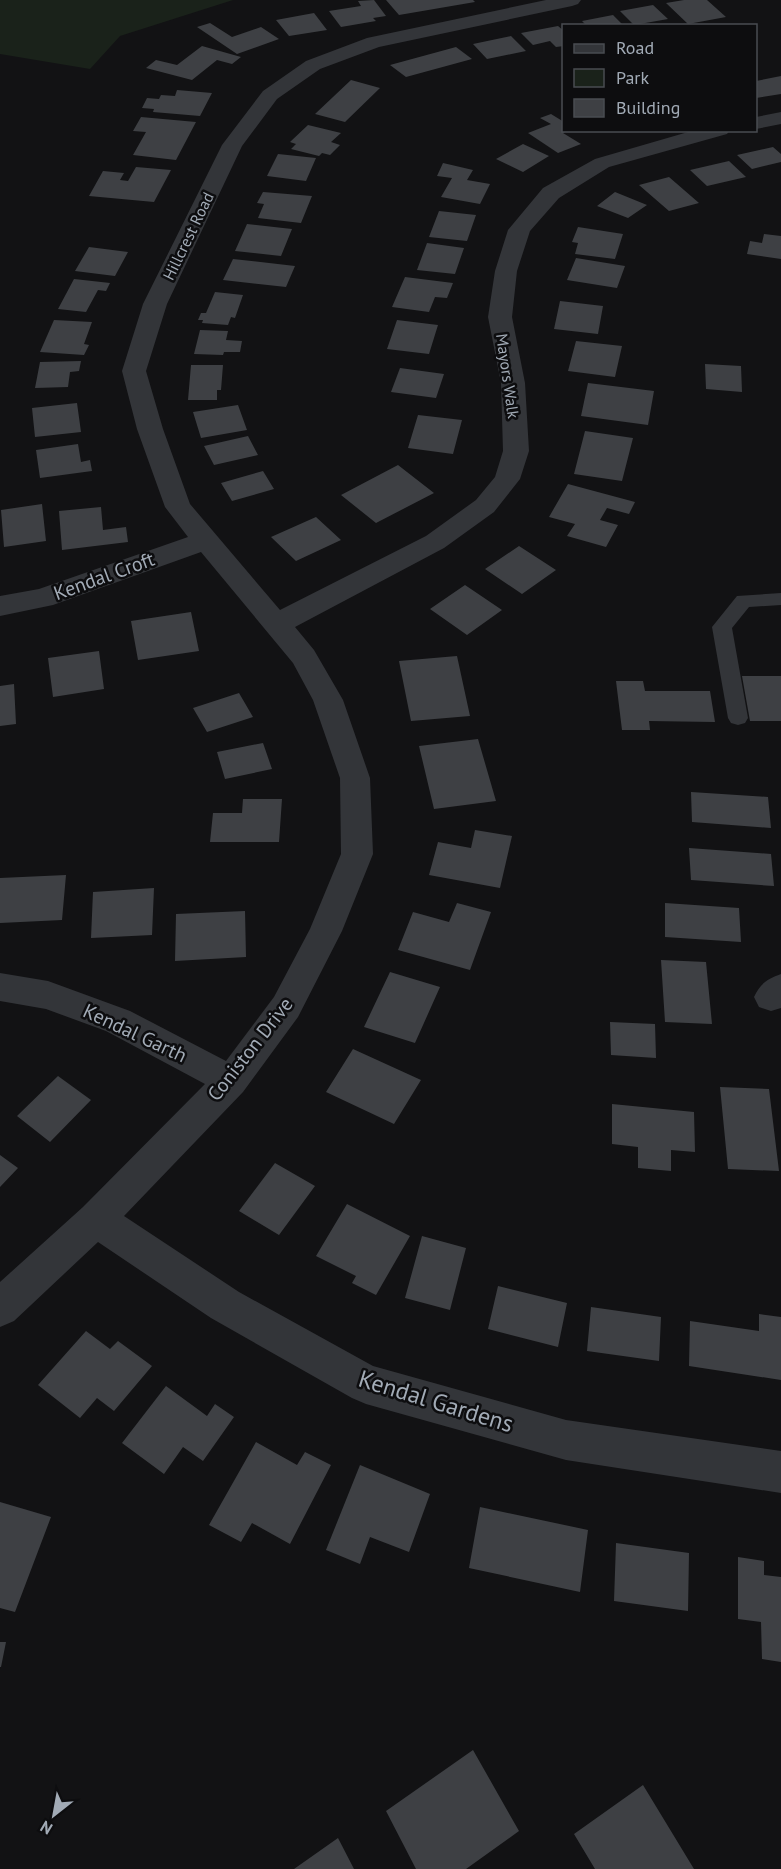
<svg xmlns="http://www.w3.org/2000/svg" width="781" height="1869" viewBox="0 0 781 1869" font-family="'PT Sans',sans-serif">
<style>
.green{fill:#1a221a}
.building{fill:#3e4044}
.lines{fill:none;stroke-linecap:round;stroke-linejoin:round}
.service{fill:#333539;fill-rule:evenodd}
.minor{fill:#333539;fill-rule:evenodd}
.labels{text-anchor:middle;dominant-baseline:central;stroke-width:5;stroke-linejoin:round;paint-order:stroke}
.far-street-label{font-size:16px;fill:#a2abb6;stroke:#0d0d0f}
.street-label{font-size:20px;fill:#a2abb6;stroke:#0d0d0f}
.near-street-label{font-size:24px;fill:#a2abb6;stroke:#0d0d0f}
</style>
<rect width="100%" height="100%" fill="#121214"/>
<path class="green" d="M0,0h233l-113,36 -30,33 -90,-15z"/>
<path class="building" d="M374,0l12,16 -13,2 3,3 -35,6 -12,-16 32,-5 -3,-5z
M386,0h87l2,2 -76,13z
M684,0h23l19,17 -38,7 -22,-21z
M653,5l15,14 -34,6 -14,-14z
M314,13l13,17 -38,6 -13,-16z
M613,15l11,11h-37l-5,-5z
M210,23l22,14 29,-10 18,12 -42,15 -40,-27z
M558,26l6,5v15l-8,1 -6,-6 -17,4 -12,-12z
M511,36l15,15 -39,8 -14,-15z
M202,46l39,11 -9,7 -15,-4 -25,20 -46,-12 10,-8 21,5z
M456,47l16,12 -66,18 -16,-12z
M781,76v18l-25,4v-17z
M351,80l29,8 -35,34 -30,-8z
M177,90l35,3 -12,23 -47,-4 1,-3 -12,-1 5,-10 12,1 2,-4 14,1z
M551,114l13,8v8h5l-6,3 18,11 -23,9 -30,-20 23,-9 -11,-6z
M141,117l55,5 -20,38 -43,-5 13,-23 -13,-1z
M308,125l33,8 -10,9 9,3 -10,10 -8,-2 -3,3 -28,-7 5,-5 -6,-2z
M523,144l26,12 -26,16 -27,-13z
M773,147l8,7v8l-29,7 -15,-14z
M278,154l38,4 -10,23 -39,-5z
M729,161l17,16 -39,9 -17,-16z
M443,163l30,7 -6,10 23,4 -10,20 -39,-7 11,-19 -15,-2z
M136,167l35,3 -17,32 -65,-6 14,-25 21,2 -4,7 8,1z
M669,177l30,26 -30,8 -30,-26z
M263,192l49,4 -11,27 -43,-5 6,-14 -7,-1z
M615,192l32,13 -19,13 -31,-12z
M439,211l37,4 -9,26 -38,-4z
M247,224l45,5 -11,27 -46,-5z
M578,227l45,7 -8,25 -40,-5 3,-11 -6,-1z
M764,234l17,2v23l-34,-5 3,-13 12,2z
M427,243l37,5 -9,26 -38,-4z
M89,247l39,5 -13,24 -40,-5z
M576,258l49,8 -8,22 -50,-8z
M233,259l62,7 -9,21 -63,-7z
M405,277l48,6 -6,15 -12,-1 -6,15 -37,-5z
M74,279l36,4 -4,8 -8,-1 -12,22 -28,-3z
M215,292l28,3 -8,23 -4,-1 -3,8 -26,-2 1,-3h-5l3,-7h5z
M560,301l43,5 -5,28 -44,-5z
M54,320l38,2 -8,22 5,1 -5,10 -44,-3z
M397,320l41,5 -9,29 -42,-5z
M200,330l28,1 -2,9 16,1 -2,11h-16l-1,3 -29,-1z
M576,341l46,5 -7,31 -47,-6z
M81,361l-2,10 -9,1 -2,15 -33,1 5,-26z
M705,364l36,2 1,26 -36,-3z
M191,365h32l-2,25h-4v10h-29z
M400,368l44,6 -8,24 -45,-6z
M588,383l66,8 -6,34 -67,-9z
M77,403l4,29 -46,5 -3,-29z
M238,405l9,25 -46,8 -8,-26z
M418,415l44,5 -9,34 -45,-6z
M585,431l48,7 -11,43 -48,-7z
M248,436l10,19 -44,10 -10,-19z
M78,444l3,18 9,-2 2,11 -52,7 -4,-28z
M398,465l36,28 -58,30 -35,-28z
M263,471l11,18 -42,12 -11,-18z
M568,484l67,18 -6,12 -22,-6 -7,12 18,5 -12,22 -39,-11 8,-12 -26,-7z
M42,504l4,37 -42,6 -3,-37z
M101,507l2,23 23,-3 2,15 -66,8 -3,-39z
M316,517l25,23 -45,21 -25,-24z
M519,546l37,24 -34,24 -37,-25z
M465,585l37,25 -35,25 -37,-26z
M191,612l8,39 -61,9 -7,-39z
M99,651l5,38 -51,8 -5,-39z
M457,656l13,60 -59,5 -12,-60z
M742,676h39v45h-31z
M616,681h27l2,10h65l5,31 -66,-1 1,9h-28z
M14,684l2,40 -16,2v-40z
M239,693l14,24 -46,15 -14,-24z
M478,739l18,62 -62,8 -15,-63z
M263,743l9,26 -47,10 -8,-27z
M691,792l77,5 3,31 -79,-6z
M243,799h39l-3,43h-69l3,-29h29z
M475,830l37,6 -12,52 -71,-13 9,-33 33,6z
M689,848l82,6 3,32 -83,-6z
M66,875l-4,45 -62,3v-45z
M154,888l-2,47 -61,3 2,-46z
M457,903l34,9 -21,58 -72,-20 15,-38 36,10z
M665,903l74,5 2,34 -76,-5z
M245,911l1,46 -71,4 1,-47z
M661,960l45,2 6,62 -47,-2z
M390,972l50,15 -25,56 -51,-16z
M610,1022l45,2 1,34 -45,-3z
M353,1049l68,31 -27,44 -68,-32z
M58,1076l33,24 -41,42 -33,-26z
M720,1087l49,2 10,82 -51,-2z
M612,1104l82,8 1,40 -24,-2v21l-33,-3v-21l-26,-3z
M0,1155l18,13 -18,19z
M275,1163l40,23 -36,49 -40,-24z
M347,1204l63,32 -34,59 -24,-12 4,-7 -40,-20z
M422,1236l44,12 -16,62 -45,-12z
M498,1286l69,17 -9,44 -70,-18z
M591,1307l70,10 -2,44 -72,-10z
M759,1314l22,3v63l-92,-14 1,-45 69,10z
M86,1331l24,18 8,-8 34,25 -38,45 -17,-13 -17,20 -42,-33z
M166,1386l41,30 8,-12 19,13 -31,44 -20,-14 -19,27 -42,-31z
M256,1442l41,23 8,-13 26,13 -41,79 -38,-21 -11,19 -32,-17z
M360,1465l70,29 -21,58 -39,-15 -10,27 -34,-14z
M0,1502l51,15 -36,95 -15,-4z
M480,1507l108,23 -8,62 -111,-24z
M616,1543l73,10 -1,58 -74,-10z
M738,1557l26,4v14l17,2v85l-19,-3 -1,-37 -23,-3z
M0,1642h6l-5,25h-1z
M473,1750l46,81 -53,38h-50l-30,-58z
M643,1785l51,84h-99l-21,-35z
M338,1838l16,31h-60z"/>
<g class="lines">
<path class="service" d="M781,593v12l-32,2 -17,21 16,90 -3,5 -7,2 -7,-2 -3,-5 -16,-91 25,-31z"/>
<path class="minor" d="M546,0h35l-3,4 -6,2 -193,41 -59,22 -43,30 -35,47 -75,158 -21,67 17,58 27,75 90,106 146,-74 50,-36 19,-23 8,-26 -2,-68 -13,-66 7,-46 13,-41 35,-42 52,-29 100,-29h35l-3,4 -118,33 -50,31 -29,33 -13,40 -5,46 13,66 4,68 -9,28 -26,33 -50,36 -149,79 19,23 29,50 27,78 3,76 -31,77 -44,86 -55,75 -119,124 115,76 134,74 193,54 215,31v42l-215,-33 -200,-56 -14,-6 -141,-80 -113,-76 -84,79 -14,6v-45l83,-75 122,-123 -99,-53 -60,-22 -46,-8v-28l48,8 82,30 96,50 48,-64 36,-68 31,-75 -1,-76 -27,-78 -20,-37 -92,-111 -148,53 -53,11v-20l39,-7 149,-52 -23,-30 -28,-78 -15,-58 21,-67 79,-159 41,-54 43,-30 61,-23z
M781,112v12l-25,5v-12z
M781,974v34l-10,3 -12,-4 -5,-10c6,-13 13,-18 27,-23z"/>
</g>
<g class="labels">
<g class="far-street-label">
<text transform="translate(188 236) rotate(-64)">Hillcrest Road</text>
<text transform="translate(508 376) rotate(82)">Mayors Walk</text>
</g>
<g class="street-label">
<text transform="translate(104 576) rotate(-20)">Kendal Croft</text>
<text transform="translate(135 1033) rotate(25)">Kendal Garth</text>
<text transform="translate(250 1049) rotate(-52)">Coniston Drive</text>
</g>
<g class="near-street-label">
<text transform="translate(436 1401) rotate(17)">Kendal Gardens</text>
</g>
</g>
<rect x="562" y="24" width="195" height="108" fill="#0d0d0f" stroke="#494c52" stroke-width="1.5"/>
<rect x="574" y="44" width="30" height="9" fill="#333539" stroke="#494c52" stroke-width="1.5"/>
<text x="616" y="54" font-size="18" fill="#a2abb6">Road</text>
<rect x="574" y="69" width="30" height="18" fill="#1a221a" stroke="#494c52" stroke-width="1.5"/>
<text x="616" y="84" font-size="18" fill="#a2abb6">Park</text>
<rect x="574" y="99" width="30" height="18" fill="#3e4044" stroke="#494c52" stroke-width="1.5"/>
<text x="616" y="114" font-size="18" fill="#a2abb6">Building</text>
<g transform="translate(54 1815) rotate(211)" stroke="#0d0d0f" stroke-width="4.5" paint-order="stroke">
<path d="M0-4.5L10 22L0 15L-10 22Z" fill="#a2abb6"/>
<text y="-9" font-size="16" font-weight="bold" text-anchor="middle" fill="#a2abb6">N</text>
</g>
</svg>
